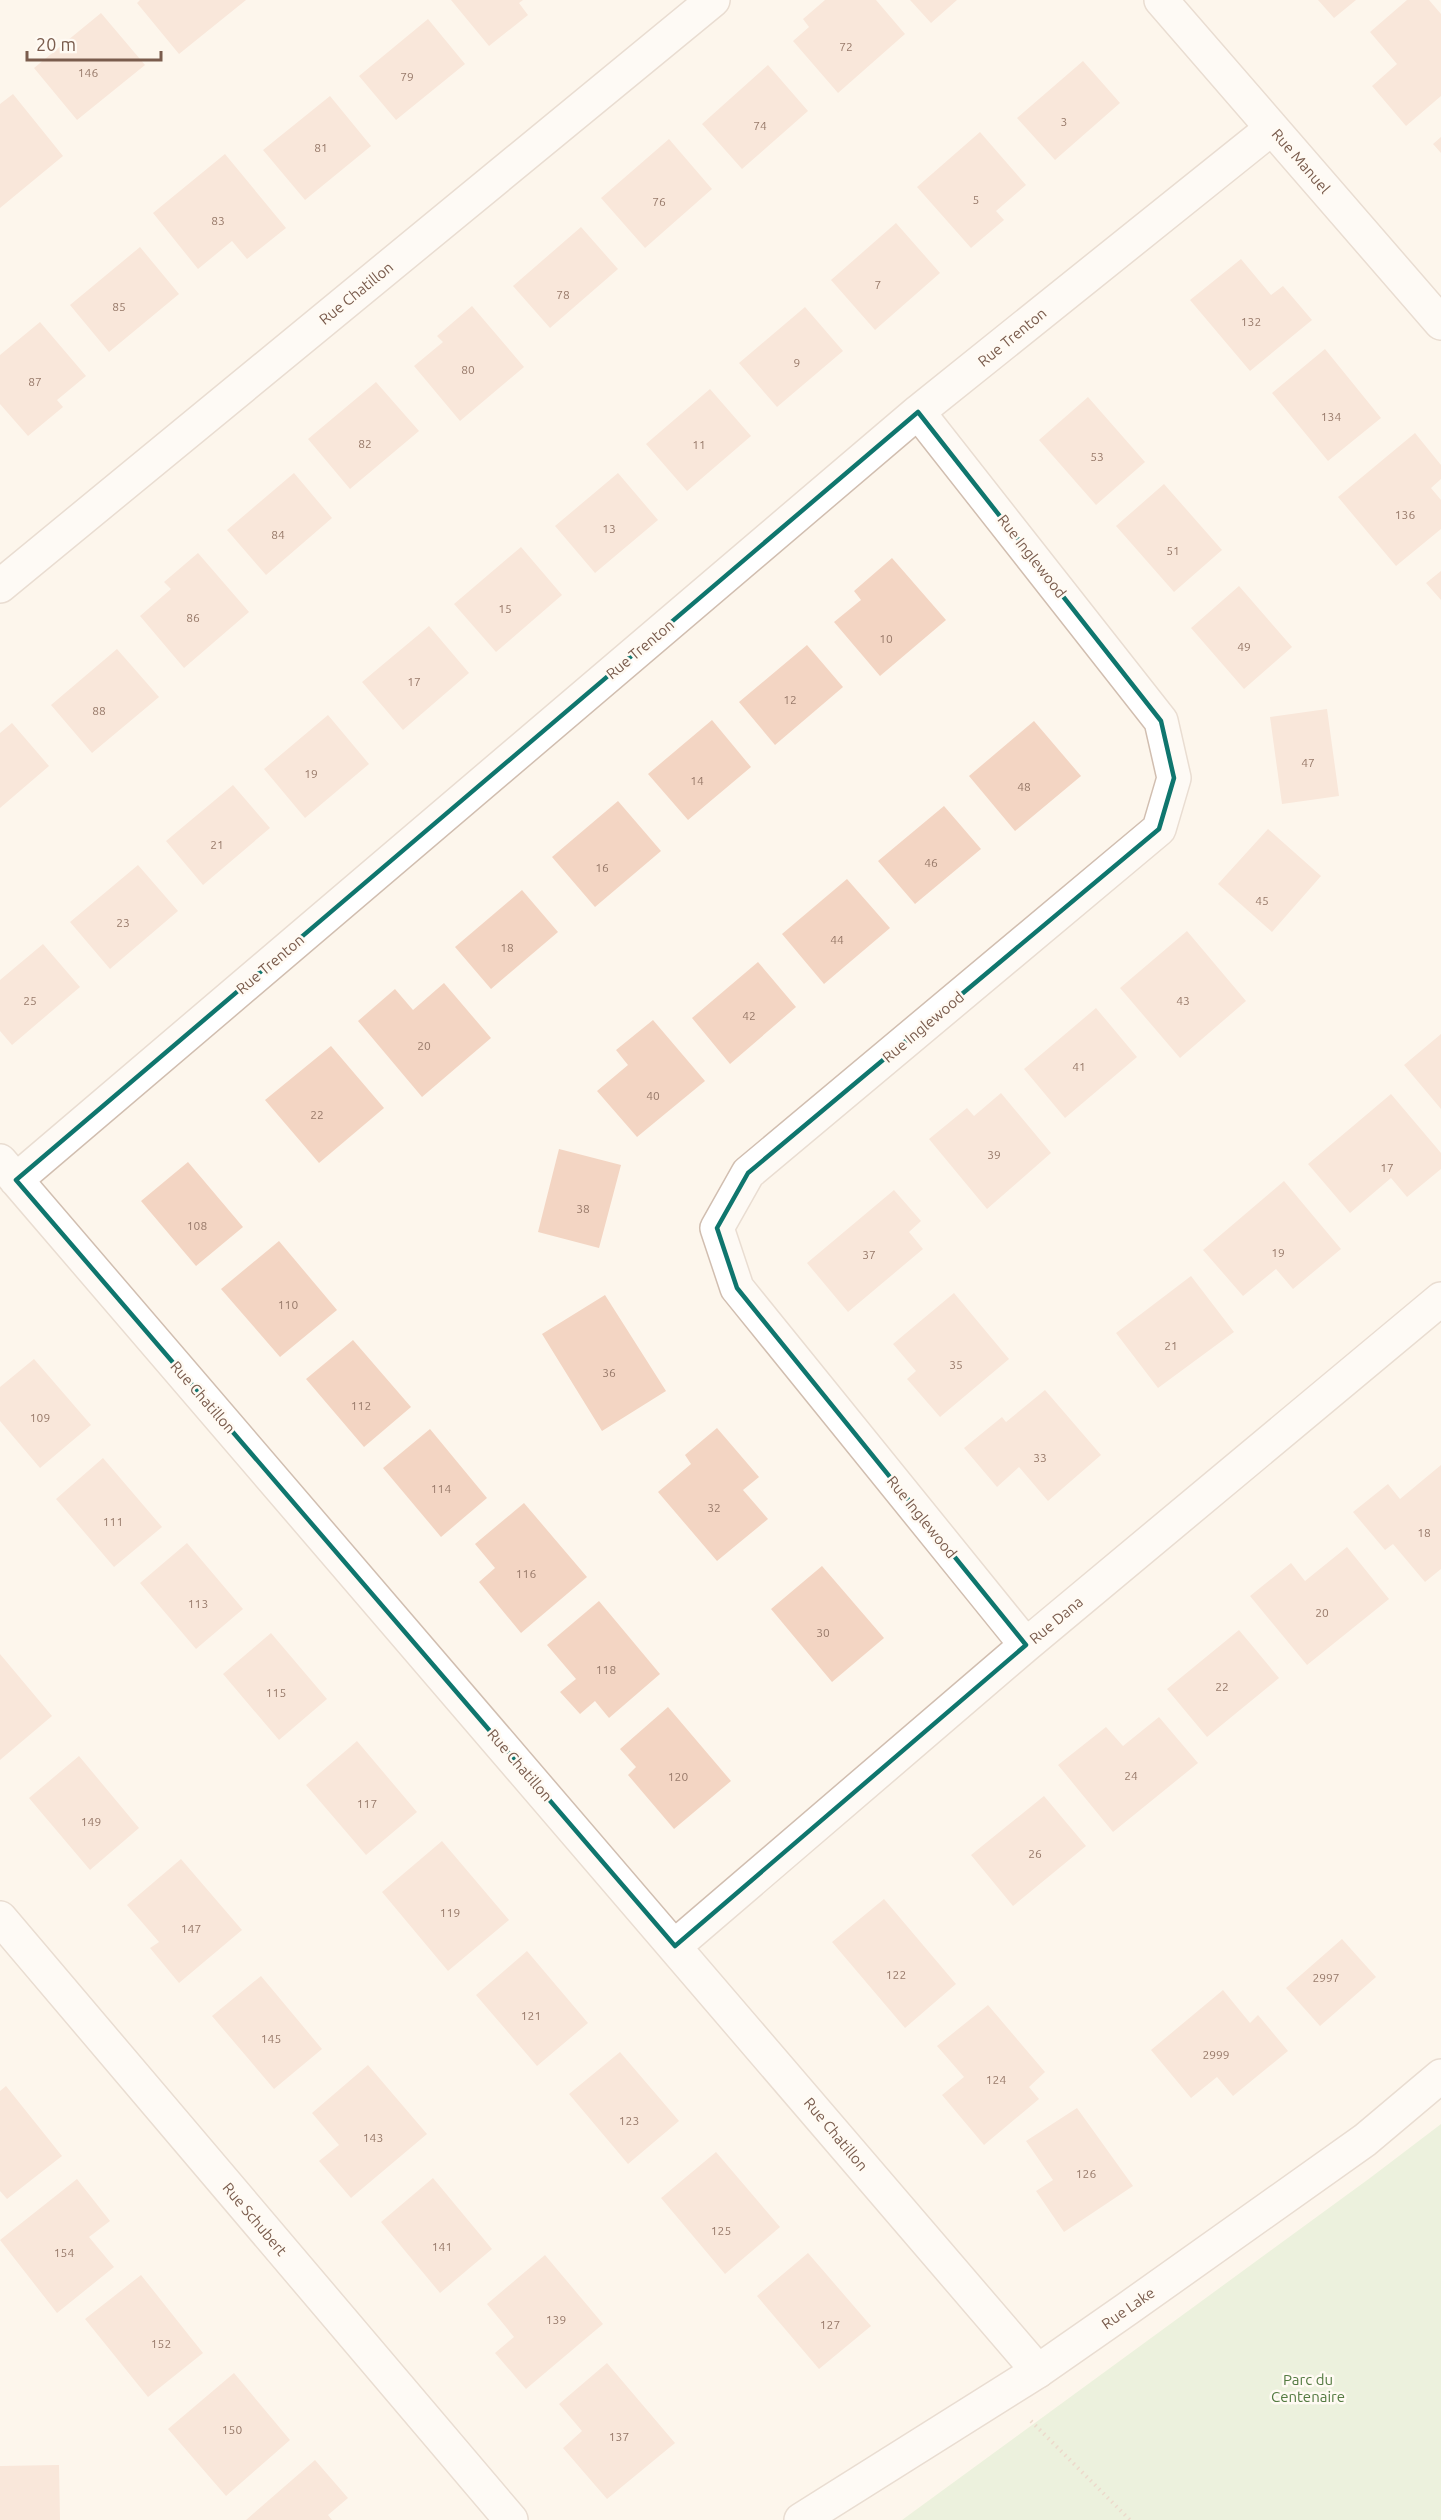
<svg xmlns="http://www.w3.org/2000/svg" width="1441" height="2520" viewBox="0 0 1441 2520" font-family="Ubuntu,sans-serif">
<style>
.green{fill:#d8ecc9}
.building{fill:#f3d5c3}
.lines{fill:none;stroke-linecap:round;stroke-linejoin:round}
.minor-casing{stroke:#d1beb0;stroke-width:36}
.tertiary-casing{stroke:#d1beb0;stroke-width:36}
.path{stroke:#d9b8a5;stroke-width:4;stroke-dasharray:1.5 4.5;stroke-linecap:butt}
.minor{stroke:#fff;stroke-width:33}
.tertiary{stroke:#fff;stroke-width:33}
.marked{fill:none;stroke:#0f766e;stroke-width:4.5;stroke-linejoin:round}
.labels{text-anchor:middle;dominant-baseline:central;stroke-width:5;stroke-linejoin:round;paint-order:stroke}
.number-label{font-size:12px;fill:#987a6a}
.street-label{font-size:15px;fill:#7a5c4d;stroke:#fffaf3}
.park-label{font-size:15px;fill:#537a41;stroke:#fffaf3}
</style>
<rect width="100%" height="100%" fill="#fdf6ec"/>
<path class="green" d="M1441,2124v396h-539l468,-342z"/>
<path class="building" d="M140,0h106l-67,54 -42,-51z
M451,0h72l-4,3 9,12 -39,31z
M825,0h51l29,34 -67,59 -45,-52 16,-14 -6,-8z
M910,0h47l-26,23z
M1318,0h38l-22,18z
M1407,0h22l12,14v82l-35,30 -34,-40 25,-22 -27,-32z
M101,13l44,52 -68,55 -43,-52z
M428,19l37,45 -69,56 -37,-44z
M1083,61l37,42 -65,57 -38,-42z
M768,65l40,46 -66,58 -40,-45z
M13,94l50,62 -63,52v-104z
M330,96l41,50 -66,54 -42,-50z
M980,132l46,53 -30,26 8,9 -33,28 -54,-61z
M1441,137v16l-8,-9z
M669,139l43,50 -67,59 -44,-50z
M225,154l61,74 -39,31 -15,-18 -34,28 -45,-56z
M896,223l44,50 -65,57 -44,-50z
M581,227l37,42 -68,59 -37,-42z
M140,247l39,47 -70,58 -39,-47z
M1241,259l30,36 12,-9 29,34 -62,51 -60,-71z
M472,306l52,61 -64,54 -46,-55 29,-24 -6,-6z
M805,307l38,44 -66,56 -38,-44z
M40,322l46,54 -29,24 6,7 -35,29 -28,-32v-49z
M1325,349l56,69 -53,43 -56,-68z
M376,382l43,49 -69,58 -42,-50z
M710,389l41,47 -64,55 -41,-47z
M1088,397l57,65 -49,43 -57,-65z
M1415,433l26,32v14l-10,9 10,12v29l-45,37 -58,-69z
M294,473l38,45 -66,57 -39,-45z
M618,473l40,47 -63,53 -40,-47z
M1164,484l58,66 -48,42 -58,-66z
M521,547l41,48 -66,57 -42,-48z
M198,553l51,59 -65,56 -44,-52 31,-27 -7,-7z
M892,558l54,62 -66,56 -46,-54 27,-22 -7,-9z
M1441,571v29l-15,-17z
M1239,586l53,61 -48,42 -53,-61z
M429,626l40,47 -66,57 -41,-48z
M807,645l36,42 -68,58 -36,-43z
M117,649l42,48 -67,56 -41,-48z
M1327,709l12,87 -57,8 -12,-87z
M328,715l41,49 -64,54 -41,-49z
M712,720l39,47 -63,53 -40,-46z
M1034,721l47,55 -66,55 -46,-55z
M12,723l37,43 -49,42v-75z
M233,785l37,43 -67,57 -37,-44z
M618,801l43,50 -66,56 -43,-50z
M944,806l37,43 -66,55 -37,-43z
M1268,829l53,47 -49,56 -54,-48z
M138,865l40,46 -68,58 -40,-47z
M847,879l43,49 -66,56 -42,-50z
M522,890l36,42 -67,57 -36,-42z
M1187,931l59,70 -66,57 -60,-70z
M43,944l37,43 -68,58 -12,-14v-51z
M758,962l38,45 -66,57 -38,-46z
M444,983l47,55 -69,59 -64,-76 37,-32 18,21z
M1096,1008l41,49 -72,61 -41,-49z
M653,1020l52,61 -68,56 -40,-46 31,-26 -12,-15z
M1441,1034v75l-37,-44z
M331,1046l53,62 -65,55 -54,-63z
M1001,1093l50,60 -64,56 -58,-70 38,-31 7,8z
M1391,1094l50,59v16l-34,28 -16,-19 -41,35 -42,-49z
M559,1149l62,16 -22,83 -61,-16z
M188,1162l55,65 -47,39 -55,-65z
M1284,1181l57,68 -48,40 -17,-20 -33,27 -40,-46z
M894,1190l27,31 -12,11 14,17 -75,63 -41,-49z
M279,1241l58,69 -57,47 -59,-68z
M1191,1276l43,56 -76,56 -42,-55z
M954,1293l55,66 -69,58 -33,-38 9,-8 -23,-27z
M605,1295l61,96 -64,40 -60,-97z
M353,1340l58,67 -47,40 -58,-68z
M34,1359l57,66 -51,43 -40,-47v-34z
M1045,1390l56,65 -53,46 -29,-34 -22,20 -33,-39 38,-31 4,5z
M717,1428l42,49 -16,13 25,29 -51,42 -59,-69 33,-28 -6,-9z
M430,1429l57,69 -46,39 -58,-69z
M103,1458l59,69 -48,40 -58,-68z
M1441,1465v104l-16,13 -32,-38 -8,6 -32,-38 35,-28 12,15z
M524,1503l63,74 -66,56 -42,-51 16,-14 -20,-24z
M187,1543l56,66 -47,40 -56,-66z
M1347,1547l42,52 -82,66 -57,-69 41,-33 14,18z
M822,1566l62,72 -52,44 -61,-73z
M599,1601l61,73 -51,44 -14,-17 -15,13 -20,-22 16,-13 -29,-34z
M1239,1630l40,48 -72,59 -40,-48z
M271,1633l56,66 -48,41 -56,-66z
M0,1654l52,62 -52,44z
M668,1707l63,74 -57,48 -46,-54 8,-8 -16,-18z
M1159,1717l39,46 -85,69 -55,-67 48,-38 17,19z
M357,1741l60,71 -51,43 -60,-70z
M79,1756l60,72 -49,42 -61,-72z
M1044,1796l42,50 -73,60 -42,-51z
M442,1841l67,79 -61,51 -66,-79z
M181,1859l61,71 -63,53 -29,-35 9,-6 -32,-37z
M884,1899l72,85 -51,44 -73,-86z
M1342,1939l34,38 -56,49 -34,-38z
M527,1951l61,72 -51,43 -61,-71z
M261,1976l61,73 -48,40 -62,-73z
M1223,1990l27,33 8,-8 30,36 -55,45 -16,-19 -26,21 -40,-48z
M988,2005l57,67 -16,15 10,12 -55,46 -42,-50 22,-18 -27,-31z
M620,2052l59,69 -51,43 -59,-70z
M368,2065l59,69 -76,64 -32,-37 20,-16 -27,-32z
M6,2086l56,70 -55,43 -7,-8v-100z
M1077,2108l56,78 -69,46 -28,-41 17,-11 -27,-39z
M716,2152l64,75 -55,47 -64,-76z
M433,2178l59,71 -52,44 -59,-71z
M77,2179l33,42 -21,16 25,30 -57,46 -57,-73z
M808,2253l63,73 -52,43 -62,-73z
M545,2255l58,69 -77,65 -31,-36 19,-16 -27,-33z
M141,2275l62,78 -55,44 -63,-78z
M607,2363l68,80 -68,56 -44,-51 19,-17 -23,-27z
M234,2373l56,67 -64,56 -58,-67z
M315,2460l33,38 -20,17 4,5h-86z
M59,2465l1,55h-60v-54z"/>
<g class="lines">
<defs>
<path id="minor" d="M1161,0l280,323
M918,412l243,309 13,57 -15,51 -411,344 -31,55 20,60 289,357
M0,586l713,-586
M0,1161l1038,1210
M16,1180l902,-768 354,-284
M0,1918l511,602
M675,1946l351,-301 415,-346"/>
<path id="tertiary" d="M801,2520l237,-149 89,-62 238,-169 76,-64"/>
</defs>
<use href="#minor" class="minor-casing"/>
<use href="#tertiary" class="tertiary-casing"/>
<path class="path" d="M1031,2421l99,99"/>
<use href="#minor" class="minor"/>
<use href="#tertiary" class="tertiary"/>
</g>
<path d="M0 0H1441V2520H0ZM918,412l243,309 13,57 -15,51 -411,344 -31,55 20,60 289,357 -351,301 -659,-766z" fill="#fdf6ec" fill-opacity=".55" fill-rule="evenodd"/>
<path class="marked" d="M918,412l243,309 13,57 -15,51 -411,344 -31,55 20,60 289,357 -351,301 -659,-766z"/>
<g class="labels">
<g class="number-label">
<text x="846" y="46">72</text>
<text x="88" y="72">146</text>
<text x="407" y="76">79</text>
<text x="1064" y="121">3</text>
<text x="760" y="125">74</text>
<text x="321" y="147">81</text>
<text x="976" y="199">5</text>
<text x="659" y="201">76</text>
<text x="218" y="220">83</text>
<text x="878" y="284">7</text>
<text x="563" y="294">78</text>
<text x="119" y="306">85</text>
<text x="1251" y="321">132</text>
<text x="797" y="362">9</text>
<text x="468" y="369">80</text>
<text x="35" y="381">87</text>
<text x="1331" y="416">134</text>
<text x="365" y="443">82</text>
<text x="699" y="444">11</text>
<text x="1097" y="456">53</text>
<text x="1405" y="514">136</text>
<text x="609" y="528">13</text>
<text x="278" y="534">84</text>
<text x="1173" y="550">51</text>
<text x="505" y="608">15</text>
<text x="193" y="617">86</text>
<text x="886" y="638">10</text>
<text x="1244" y="646">49</text>
<text x="414" y="681">17</text>
<text x="790" y="699">12</text>
<text x="99" y="710">88</text>
<text x="1308" y="762">47</text>
<text x="311" y="773">19</text>
<text x="697" y="780">14</text>
<text x="1024" y="786">48</text>
<text x="217" y="844">21</text>
<text x="931" y="862">46</text>
<text x="602" y="867">16</text>
<text x="1262" y="900">45</text>
<text x="123" y="922">23</text>
<text x="837" y="939">44</text>
<text x="507" y="947">18</text>
<text x="30" y="1000">25</text>
<text x="1183" y="1000">43</text>
<text x="749" y="1015">42</text>
<text x="424" y="1045">20</text>
<text x="1079" y="1066">41</text>
<text x="653" y="1095">40</text>
<text x="317" y="1114">22</text>
<text x="994" y="1154">39</text>
<text x="1387" y="1167">17</text>
<text x="583" y="1208">38</text>
<text x="197" y="1225">108</text>
<text x="1278" y="1252">19</text>
<text x="869" y="1254">37</text>
<text x="288" y="1304">110</text>
<text x="1171" y="1345">21</text>
<text x="956" y="1364">35</text>
<text x="609" y="1372">36</text>
<text x="361" y="1405">112</text>
<text x="40" y="1417">109</text>
<text x="1040" y="1457">33</text>
<text x="441" y="1488">114</text>
<text x="714" y="1507">32</text>
<text x="113" y="1521">111</text>
<text x="1424" y="1532">18</text>
<text x="526" y="1573">116</text>
<text x="198" y="1603">113</text>
<text x="1322" y="1612">20</text>
<text x="823" y="1632">30</text>
<text x="606" y="1669">118</text>
<text x="1222" y="1686">22</text>
<text x="276" y="1692">115</text>
<text x="1131" y="1775">24</text>
<text x="678" y="1776">120</text>
<text x="367" y="1803">117</text>
<text x="91" y="1821">149</text>
<text x="1035" y="1853">26</text>
<text x="450" y="1912">119</text>
<text x="191" y="1928">147</text>
<text x="896" y="1974">122</text>
<text x="1326" y="1977">2997</text>
<text x="531" y="2015">121</text>
<text x="271" y="2038">145</text>
<text x="1216" y="2054">2999</text>
<text x="996" y="2079">124</text>
<text x="629" y="2120">123</text>
<text x="373" y="2137">143</text>
<text x="1086" y="2173">126</text>
<text x="721" y="2230">125</text>
<text x="442" y="2246">141</text>
<text x="64" y="2252">154</text>
<text x="556" y="2319">139</text>
<text x="830" y="2324">127</text>
<text x="161" y="2343">152</text>
<text x="232" y="2429">150</text>
<text x="619" y="2436">137</text>
</g>
<g class="street-label">
<text transform="translate(1301 161) rotate(49)">Rue Manuel</text>
<text transform="translate(356 293) rotate(-39)">Rue Chatillon</text>
<text transform="translate(1012 337) rotate(-39)">Rue Trenton</text>
<text transform="translate(1032 556) rotate(52)">Rue Inglewood</text>
<text transform="translate(640 649) rotate(-40)">Rue Trenton</text>
<text transform="translate(270 964) rotate(-40)">Rue Trenton</text>
<text transform="translate(923 1027) rotate(-40)">Rue Inglewood</text>
<text transform="translate(203 1397) rotate(49)">Rue Chatillon</text>
<text transform="translate(922 1517) rotate(51)">Rue Inglewood</text>
<text transform="translate(1056 1620) rotate(-40)">Rue Dana</text>
<text transform="translate(520 1765) rotate(49)">Rue Chatillon</text>
<text transform="translate(836 2134) rotate(50)">Rue Chatillon</text>
<text transform="translate(255 2219) rotate(50)">Rue Schubert</text>
<text transform="translate(1128 2308) rotate(-35)">Rue Lake</text>
</g>
<g class="park-label">
<text x="1308" y="2379">Parc du<tspan x="1308" dy="17">Centenaire</tspan></text>
</g>
</g>
<path d="M27 51v9h134v-9" fill="none" stroke="#7a5c4d" stroke-width="3"/>
<text x="36" y="51" font-size="18" fill="#7a5c4d" stroke="#fffaf3" stroke-width="4.5" paint-order="stroke">20 m</text>
</svg>
